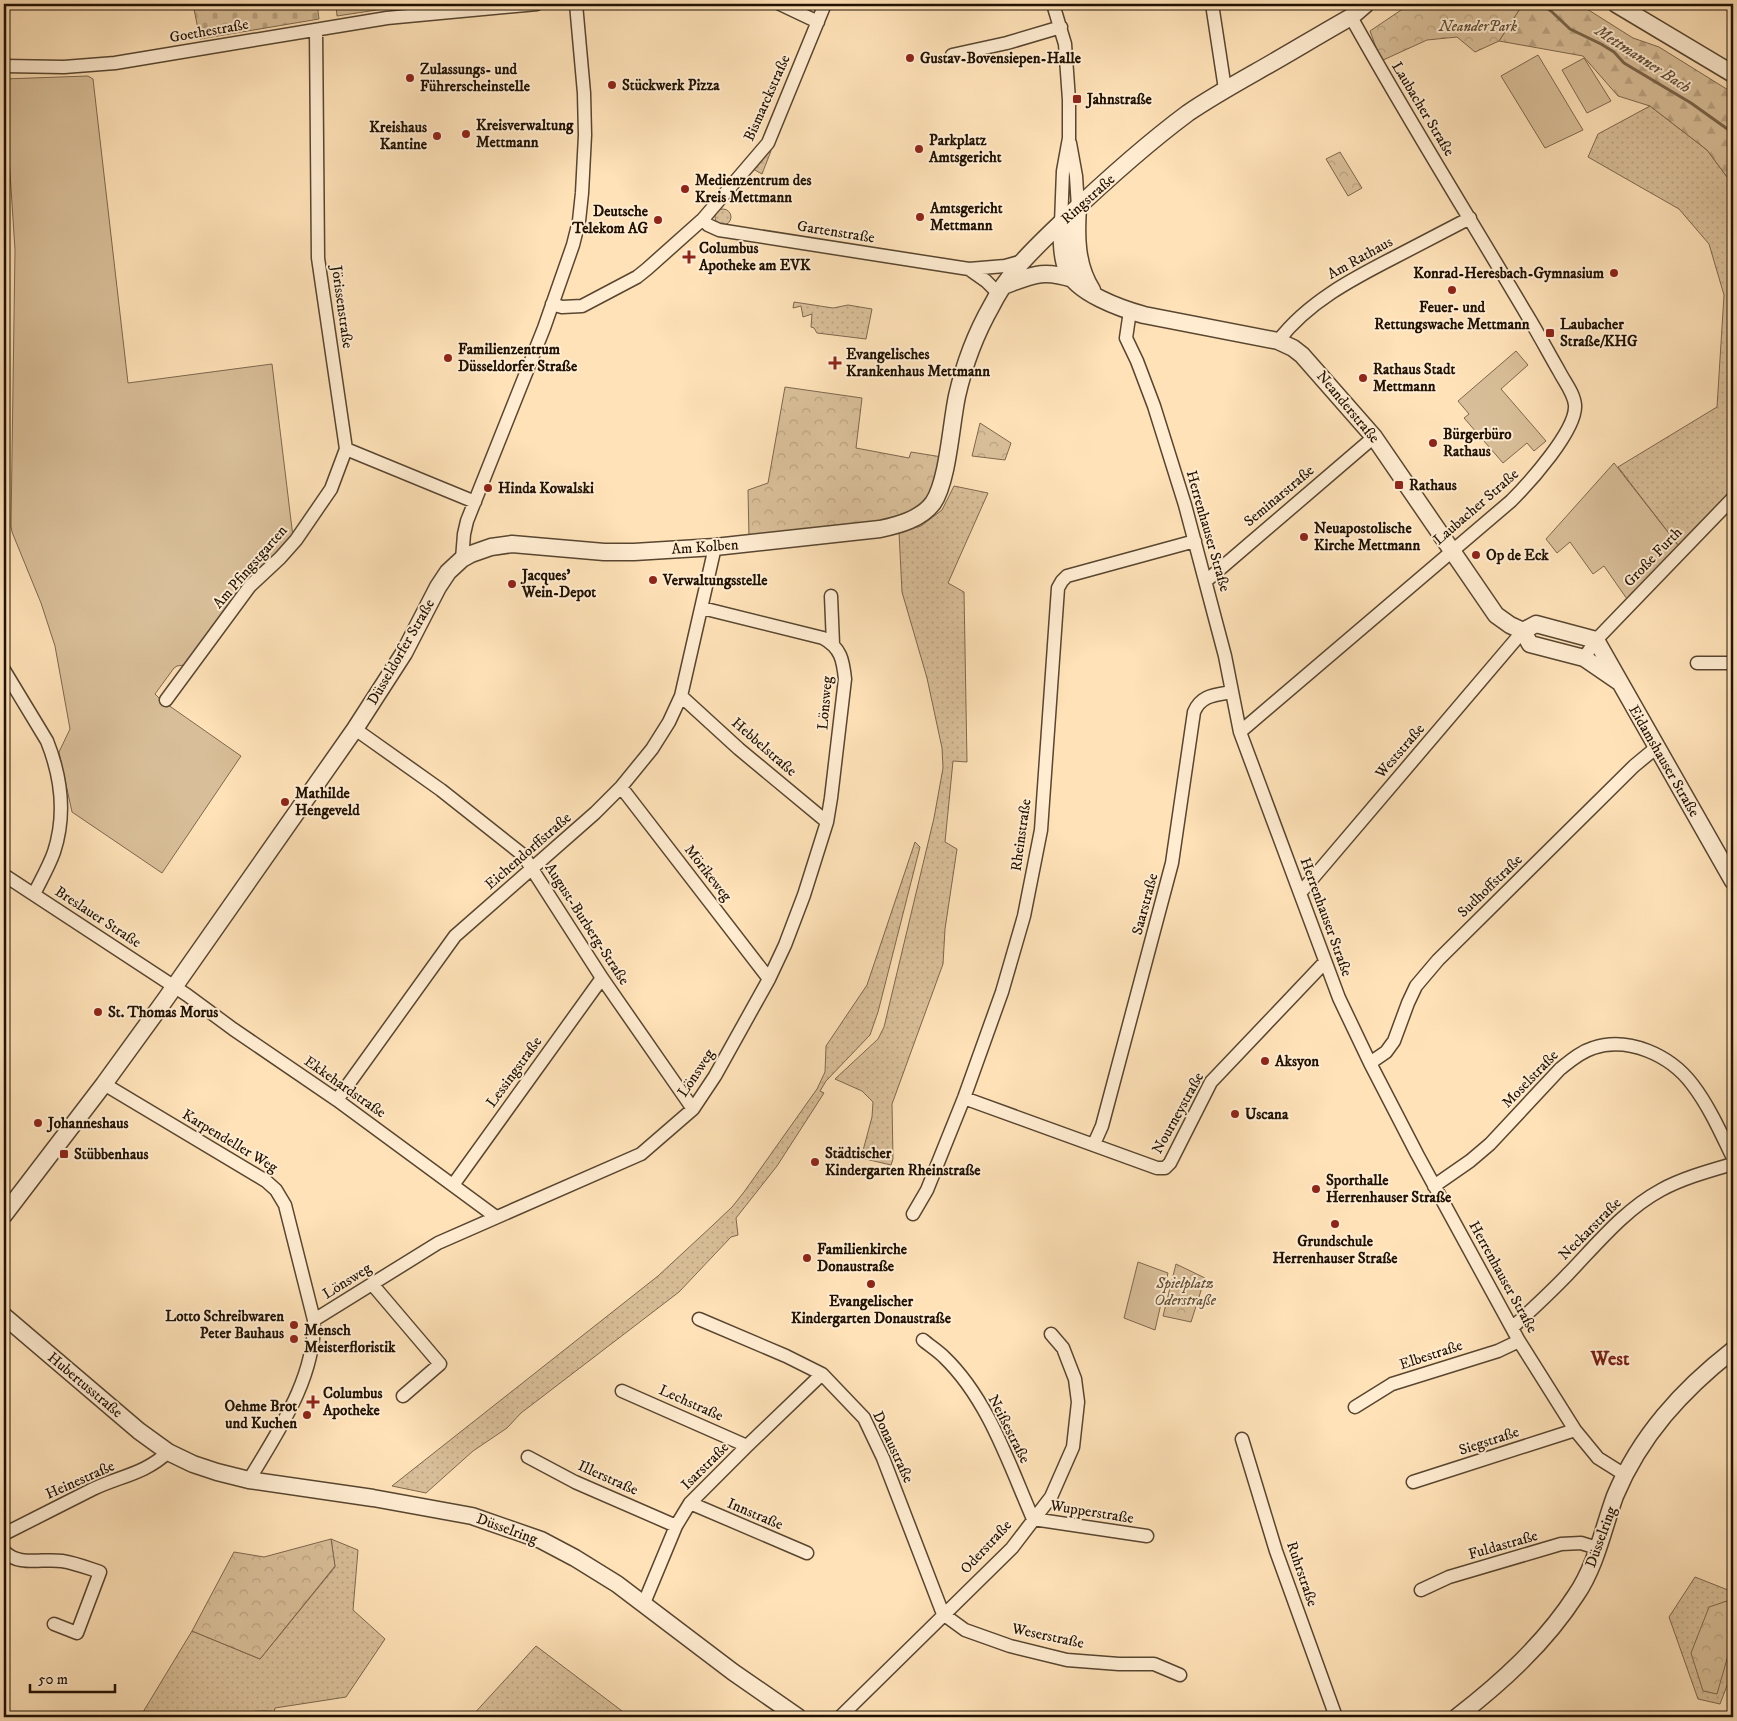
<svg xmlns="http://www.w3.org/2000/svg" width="1737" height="1721" viewBox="0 0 1737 1721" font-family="'IM FELL DW Pica',serif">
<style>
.grass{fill:url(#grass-dots);stroke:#7d684e}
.forest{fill:url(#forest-firs);stroke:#7d684e}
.cemetery{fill:url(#cemetery-stones);stroke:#7d684e}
.park{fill:url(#park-crowns);stroke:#7d684e}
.garden{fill:#d9bf99;stroke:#7d684e}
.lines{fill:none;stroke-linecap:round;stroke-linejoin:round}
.stream{stroke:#79644a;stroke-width:3}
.minor-casing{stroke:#584630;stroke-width:15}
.tertiary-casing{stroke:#584630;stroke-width:19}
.minor{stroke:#ffecd1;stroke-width:12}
.tertiary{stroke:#ffecd1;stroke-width:16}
.poi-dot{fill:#8f2418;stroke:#ffecd1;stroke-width:2}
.labels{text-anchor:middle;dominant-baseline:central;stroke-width:4;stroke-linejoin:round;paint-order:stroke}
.park-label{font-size:15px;font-style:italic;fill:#614f38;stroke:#ffecd1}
.street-label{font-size:15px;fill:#211203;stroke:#ffecd1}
.poi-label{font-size:15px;font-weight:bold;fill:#211203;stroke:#ffecd1;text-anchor:start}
.water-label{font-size:16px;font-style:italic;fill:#635039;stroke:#ffecd1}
.district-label{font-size:20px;font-weight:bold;fill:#7a1f14;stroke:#ffecd1}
</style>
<defs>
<pattern id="grass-dots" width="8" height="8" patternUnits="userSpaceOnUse" patternTransform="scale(1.25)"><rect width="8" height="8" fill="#d9bf99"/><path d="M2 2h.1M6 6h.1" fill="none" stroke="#baa382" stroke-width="1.8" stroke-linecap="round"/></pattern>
<pattern id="forest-firs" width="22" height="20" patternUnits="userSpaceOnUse" patternTransform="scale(1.25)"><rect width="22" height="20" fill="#d9bf99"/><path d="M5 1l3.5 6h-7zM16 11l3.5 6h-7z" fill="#baa382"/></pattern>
<pattern id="cemetery-stones" width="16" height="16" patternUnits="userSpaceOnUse" patternTransform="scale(1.25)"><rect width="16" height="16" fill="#d9bf99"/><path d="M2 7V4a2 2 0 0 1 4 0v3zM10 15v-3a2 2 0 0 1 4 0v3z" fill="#baa382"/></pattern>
<pattern id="park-crowns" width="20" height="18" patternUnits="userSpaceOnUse" patternTransform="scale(1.25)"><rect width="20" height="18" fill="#d9bf99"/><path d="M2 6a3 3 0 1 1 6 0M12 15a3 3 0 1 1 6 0" fill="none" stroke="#baa382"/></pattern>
</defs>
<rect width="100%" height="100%" fill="#ffe2b8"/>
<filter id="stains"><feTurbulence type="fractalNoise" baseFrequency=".004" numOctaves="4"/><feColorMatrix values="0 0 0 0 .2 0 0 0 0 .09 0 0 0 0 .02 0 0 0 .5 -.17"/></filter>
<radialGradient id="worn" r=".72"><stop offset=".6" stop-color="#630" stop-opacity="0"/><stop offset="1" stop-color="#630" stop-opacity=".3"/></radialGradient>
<path class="grass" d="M1650,106l57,44 26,35v304l-55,56 -60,-78 99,-60 7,-112 -15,-51 -30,-35 -91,-52 10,-23z
M770,149l1,2 -9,23 -9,-5z
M715 217a8 8 0 1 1 16 0a8 8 0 1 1-16 0Z
M794,302l39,6 15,-3 24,4 -6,30 -49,-6 -3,-5 -3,-1 1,-13 -9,3 -2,-11 -8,2z
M954,486l34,7 -40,90 16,9 3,170 -14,-1 -8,81 12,7 -12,80 -2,35 -51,140 1,55 -2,6 -30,-7 11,-41 1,-15 -11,-11 -27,-12 43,-40 6,-12 50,-209 9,-50 -1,-20 -15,-70 -25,-86 -3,-60 22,-6 21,-16z
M915,842l5,5 -42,165 -8,23 -44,46 -6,10 4,2 -47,73 -41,52 2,17 -7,2 -52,55 -158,121 -14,15 -34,23 -47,42 -34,-7 266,-210 54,-50 20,-19 12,-15 73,-103 8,-17 1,-26 41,-61z
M331,1539l27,11 -5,60 32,29 -39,58 -71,11 -2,9h-133l52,-86 68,28 75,-92z
M1695,1577l38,15v78l-13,34 -22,-5 -29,-82z
M536,1646l94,71h-159z"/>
<path class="forest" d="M1523,4h56l54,34 26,9 74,46v92l-26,-35 -57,-44 -32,-10 -35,-40 -84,-15z"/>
<path class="cemetery" d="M4,4h113v1l-113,3z
M193,4h124l2,15 -119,20z
M336,4h67v2l-66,10z"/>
<path class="park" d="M1410,4h113l-24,37 -24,11 -18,-15 -30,3 -46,21 -11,-30z
M1340,152l22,36 -14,8 -22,-37z
M785,387l77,11 -6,50 53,10 2,-6 31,5 -12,41 -20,16 -20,8 -141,16 -1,-48 20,-7z
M980,423l31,20 -6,17 -33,-4z
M1176,1264l29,14 -14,44 -28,-6z
M331,1539l4,27 -75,93 -68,-28 42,-79 30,5z
M1733,1599v39l-16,56 -14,-3 -12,-38 18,-46z"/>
<path class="garden" d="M1538,55l45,75 -38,18 -44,-72z
M1584,58l27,43 -24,12 -25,-43z
M88,76l5,3 35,304 144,-19 21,173 -109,128 -7,1 -3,2 -19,26 6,6 80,56 -79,117 -90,-61 -13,-60 11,-23 -15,-83 -14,-43 -29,-71 -1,-6 4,-276 -11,-171z
M1516,351l12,14 -27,24 45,52 -12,10 -7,-8 -24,20 -39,-45 5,-4 -11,-13z
M1614,463l64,82 -51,54 -23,-33 -11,8 -23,-32 -13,11 -11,-14z
M1138,1262l30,11 -13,57 -31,-12z"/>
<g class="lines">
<path class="stream" d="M1541,4l10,7 19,18 31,15 13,8 10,11 67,40 42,30
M226,1716c20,-3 45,-8 64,1"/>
<defs>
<path id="minor" d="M780,4l38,18
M1053,4l12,40 4,56v38l-6,33 -2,52
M1212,4l13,85
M316,30l2,228 28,191
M952,55l55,-12 54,-16
M4,66l60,1 51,-4 272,-45 150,-14
M1070,143l6,33 2,31
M703,219l5,6 11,5 250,39 36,-3 18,-5
M969,269l17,12 12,12
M552,304l10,3 20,-1 55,-29 10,-8 56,-50 65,-76 57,-139
M1130,311l-4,27 11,23 17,45 31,99 40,151 15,76 99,266 31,65 47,91 102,187 56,89 23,28 27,17
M1278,341c30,-39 74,-62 117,-84 25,-13 50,-26 75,-39
M346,449l129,53
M462,559l2,-25 3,-13 77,-193 29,-83 6,-24 3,-28 3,-58 -1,-42 -8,-89
M1206,581l168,-144
M831,596l2,48
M1584,658l12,-18 137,-142
M1697,663h36
M4,670l43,71c14,35 19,74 7,111 -5,14 -13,28 -20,42
M681,696l58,53 88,73
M166,700l84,-114 30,-28 16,-18 35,-51 15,-40
M355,729l86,61 82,65 79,123 91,131
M1240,732l271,-231c18,-18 66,-71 64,-96 -1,-12 -11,-24 -16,-34 -11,-19 -21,-38 -32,-56 -59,-100 -120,-197 -176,-298
M621,787l148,192
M4,875l183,120 46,34 104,71 159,117
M1301,892l222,-261
M1370,1063l16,-11 8,-11 14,-38 8,-17 22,-26 196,-194 23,-19
M104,1084l162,97 10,9 9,15 29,115c1,59 -36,111 -65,160
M964,1098l193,70h8l5,-5 41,-81 114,-120
M337,1100l118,-164 140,-123 26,-26 31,-38 17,-27 12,-26 34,-149
M1094,1144l8,-18 70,-263 22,-151c7,-17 21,-17 38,-20
M453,1185l149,-207
M1434,1186l36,-25 20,-17 70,-75c10,-8 20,-17 33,-21 35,-12 77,7 99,36 17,22 29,49 41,74
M913,1214l14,-24 37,-92 38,-106 22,-76 17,-86 17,-242 4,-7 5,-5 128,-35
M372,1284l68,80 -37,32
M699,1319l87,37 36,18 42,44 19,40 60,156 22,16 45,16 57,14 52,4h35l26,11
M314,1320l124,-77 203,-89 52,-45 22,-33 54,-97 16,-34 19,-50 23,-73 4,-24 14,-119c-2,-19 -4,-31 -22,-41l-121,-30
M1512,1328c19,-18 38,-35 56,-54 29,-30 56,-64 93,-84 22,-12 48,-19 72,-26
M923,1340c7,6 15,11 21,17 44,42 65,107 89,162l114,17
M622,1391l125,55
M1355,1407l37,-23 106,-33 21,-10
M1242,1439l34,112 60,166
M528,1457l47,25 101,44
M1413,1482l162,-52
M690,1503l117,50
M4,1534c30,-15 59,-30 89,-45 27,-13 52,-15 75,-37
M4,1551c14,16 39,7 58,10 13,2 26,7 38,11l-23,61 -23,-9
M1421,1590l28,-13 112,-33 20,-1 16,5
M644,1603l32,-77 14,-23 57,-57 75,-72
M840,1717l172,-169 39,-51 22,-50 5,-45 -3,-23 -12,-31 -12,-14"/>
<path id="tertiary" d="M1616,4l117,70
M1078,207c-2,29 -2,58 14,83
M1061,223c1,15 0,33 6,47 9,23 55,39 77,45l134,26 15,7 9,7 72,82 122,178 14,10 13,6 7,13 54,14 35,24
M1003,286c30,-11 39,-17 70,-7
M1523,631l13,-7 60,16 137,241
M4,1215l100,-131 61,-84 190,-271 49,-76 34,-66 10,-15 14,-13 9,-5 20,-7 21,-3 92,8h30l81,-5 165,-18c19,-4 41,-10 53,-26 15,-22 18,-79 24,-107 7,-31 19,-63 35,-91 17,-34 46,-60 73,-86 39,-37 80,-74 123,-106 22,-15 45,-28 68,-41 32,-18 63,-37 95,-55l15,-13
M4,1316l135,115 29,21 25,12 24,8 32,8 124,18 99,18 69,24 34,18 42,26 116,88 65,45
M1457,1717c45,-35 88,-74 119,-122 20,-29 27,-66 39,-99 25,-60 67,-106 118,-146"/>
</defs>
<use href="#minor" class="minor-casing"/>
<use href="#tertiary" class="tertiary-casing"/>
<use href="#minor" class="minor"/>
<use href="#tertiary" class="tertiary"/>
</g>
<g class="poi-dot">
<circle cx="910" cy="58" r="5"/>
<circle cx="410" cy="78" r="5"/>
<circle cx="612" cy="85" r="5"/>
<rect x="1072" y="94" width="10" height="10" rx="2.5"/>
<circle cx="466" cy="134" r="5"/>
<circle cx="437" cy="136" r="5"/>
<circle cx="919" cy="149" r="5"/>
<circle cx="685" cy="189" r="5"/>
<circle cx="920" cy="217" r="5"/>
<circle cx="658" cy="220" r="5"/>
<path d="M686.5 249.5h5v5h5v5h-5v5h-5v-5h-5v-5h5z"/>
<circle cx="1614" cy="273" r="5"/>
<circle cx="1452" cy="290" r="5"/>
<rect x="1545" y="328" width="10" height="10" rx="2.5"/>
<circle cx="448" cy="358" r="5"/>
<path d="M832.5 355.5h5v5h5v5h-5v5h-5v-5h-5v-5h5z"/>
<circle cx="1363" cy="378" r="5"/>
<circle cx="1433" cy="443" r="5"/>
<rect x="1394" y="480" width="10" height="10" rx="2.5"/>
<circle cx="488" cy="488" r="5"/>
<circle cx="1304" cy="537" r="5"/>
<circle cx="1476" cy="555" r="5"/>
<circle cx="653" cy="580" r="5"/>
<circle cx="512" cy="584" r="5"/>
<circle cx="285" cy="802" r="5"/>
<circle cx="98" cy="1012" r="5"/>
<circle cx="1265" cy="1061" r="5"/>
<circle cx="1235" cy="1114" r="5"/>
<circle cx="38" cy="1123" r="5"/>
<rect x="59" y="1149" width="10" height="10" rx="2.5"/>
<circle cx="815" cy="1162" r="5"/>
<circle cx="1316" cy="1189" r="5"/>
<circle cx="1335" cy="1224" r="5"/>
<circle cx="807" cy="1258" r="5"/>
<circle cx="871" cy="1284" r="5"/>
<circle cx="294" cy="1325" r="5"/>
<circle cx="294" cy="1339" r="5"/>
<path d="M310.5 1394.5h5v5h5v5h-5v5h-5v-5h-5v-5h5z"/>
<circle cx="307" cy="1415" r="5"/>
</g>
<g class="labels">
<g class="park-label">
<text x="1478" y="26">NeanderPark</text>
<text x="1185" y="1283">Spielplatz<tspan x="1185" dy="17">Oderstraße</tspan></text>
</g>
<g class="street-label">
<text transform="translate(209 31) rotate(-10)">Goethestraße</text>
<text transform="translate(767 98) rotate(-66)">Bismarckstraße</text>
<text transform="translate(1423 109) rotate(59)">Laubacher Straße</text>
<text transform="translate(1088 199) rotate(-42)">Ringstraße</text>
<text transform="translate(836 232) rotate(9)">Gartenstraße</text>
<text transform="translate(1360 258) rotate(-29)">Am Rathaus</text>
<text transform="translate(342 307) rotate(82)">Jörissenstraße</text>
<text transform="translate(1348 407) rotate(50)">Neanderstraße</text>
<text transform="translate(1279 496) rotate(-40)">Seminarstraße</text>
<text transform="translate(1476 507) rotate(-41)">Laubacher Straße</text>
<text transform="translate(1208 531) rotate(74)">Herrenhauser Straße</text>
<text transform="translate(705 547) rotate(-4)">Am Kolben</text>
<text transform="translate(1653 557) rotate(-46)">Große Furth</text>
<text transform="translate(250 567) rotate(-49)">Am Pfingstgarten</text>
<text transform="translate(401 652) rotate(-60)">Düsseldorfer Straße</text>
<text transform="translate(825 703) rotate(-85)">Lönsweg</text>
<text transform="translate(764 747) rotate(41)">Hebbelstraße</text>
<text transform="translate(1400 751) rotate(-49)">Weststraße</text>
<text transform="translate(1664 761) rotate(60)">Eidamshauser Straße</text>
<text transform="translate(1021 835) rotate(-82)">Rheinstraße</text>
<text transform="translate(528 851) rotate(-41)">Eichendorffstraße</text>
<text transform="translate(708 873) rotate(52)">Mörikeweg</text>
<text transform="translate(1490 886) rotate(-44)">Sudhoffstraße</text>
<text transform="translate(1145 904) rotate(-75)">Saarstraße</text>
<text transform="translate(98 917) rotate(33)">Breslauer Straße</text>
<text transform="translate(1326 917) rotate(70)">Herrenhauser Straße</text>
<text transform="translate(587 924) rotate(57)">August-Burberg-Straße</text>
<text transform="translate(514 1072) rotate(-54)">Lessingstraße</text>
<text transform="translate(696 1073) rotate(-57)">Lönsweg</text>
<text transform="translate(1530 1079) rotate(-46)">Moselstraße</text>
<text transform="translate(345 1087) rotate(35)">Ekkehardstraße</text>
<text transform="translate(1178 1113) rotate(-61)">Nourneystraße</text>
<text transform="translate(230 1141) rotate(31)">Karpendeller Weg</text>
<text transform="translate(1590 1229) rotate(-45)">Neckarstraße</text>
<text transform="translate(1503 1277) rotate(61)">Herrenhauser Straße</text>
<text transform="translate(347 1281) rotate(-32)">Lönsweg</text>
<text transform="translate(1431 1355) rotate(-18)">Elbestraße</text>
<text transform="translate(85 1385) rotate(40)">Hubertusstraße</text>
<text transform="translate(691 1403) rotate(24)">Lechstraße</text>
<text transform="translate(1009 1429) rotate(63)">Neißestraße</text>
<text transform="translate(1489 1441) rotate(-18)">Siegstraße</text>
<text transform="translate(893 1447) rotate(65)">Donaustraße</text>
<text transform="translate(705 1466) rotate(-45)">Isarstraße</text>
<text transform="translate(608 1478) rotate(24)">Illerstraße</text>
<text transform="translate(80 1480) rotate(-24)">Heinestraße</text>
<text transform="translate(1092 1512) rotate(9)">Wupperstraße</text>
<text transform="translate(755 1514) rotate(23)">Innstraße</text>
<text transform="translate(507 1529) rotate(20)">Düsselring</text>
<text transform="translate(1601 1537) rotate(-70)">Düsselring</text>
<text transform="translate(1503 1545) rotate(-16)">Fuldastraße</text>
<text transform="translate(986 1547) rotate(-47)">Oderstraße</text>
<text transform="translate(1302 1574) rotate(71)">Ruhrstraße</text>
<text transform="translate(1048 1636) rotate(12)">Weserstraße</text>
</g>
<g class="poi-label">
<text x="920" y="58">Gustav-Bovensiepen-Halle</text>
<text x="420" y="69">Zulassungs- und<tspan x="420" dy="17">Führerscheinstelle</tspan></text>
<text x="622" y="85">Stückwerk Pizza</text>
<text x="1087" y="99">Jahnstraße</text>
<text x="476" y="125">Kreisverwaltung<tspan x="476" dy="17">Mettmann</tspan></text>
<text x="427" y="127" text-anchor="end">Kreishaus<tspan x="427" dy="17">Kantine</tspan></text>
<text x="929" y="140">Parkplatz<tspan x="929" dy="17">Amtsgericht</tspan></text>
<text x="695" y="180">Medienzentrum des<tspan x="695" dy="17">Kreis Mettmann</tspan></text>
<text x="930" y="208">Amtsgericht<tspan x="930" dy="17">Mettmann</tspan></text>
<text x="648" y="211" text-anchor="end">Deutsche<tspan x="648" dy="17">Telekom AG</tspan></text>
<text x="699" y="248">Columbus<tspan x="699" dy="17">Apotheke am EVK</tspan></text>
<text x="1604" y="273" text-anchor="end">Konrad-Heresbach-Gymnasium</text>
<text x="1452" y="307" text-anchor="middle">Feuer- und<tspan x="1452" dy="17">Rettungswache Mettmann</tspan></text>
<text x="1560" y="324">Laubacher<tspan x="1560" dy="17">Straße/KHG</tspan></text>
<text x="458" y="349">Familienzentrum<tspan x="458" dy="17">Düsseldorfer Straße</tspan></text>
<text x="846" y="354">Evangelisches<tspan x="846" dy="17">Krankenhaus Mettmann</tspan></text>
<text x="1373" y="369">Rathaus Stadt<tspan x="1373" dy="17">Mettmann</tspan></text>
<text x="1443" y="434">Bürgerbüro<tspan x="1443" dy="17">Rathaus</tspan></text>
<text x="1409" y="485">Rathaus</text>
<text x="498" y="488">Hinda Kowalski</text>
<text x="1314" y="528">Neuapostolische<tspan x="1314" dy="17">Kirche Mettmann</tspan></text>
<text x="1486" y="555">Op de Eck</text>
<text x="522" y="575">Jacques’<tspan x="522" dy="17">Wein-Depot</tspan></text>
<text x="663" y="580">Verwaltungsstelle</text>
<text x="295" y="793">Mathilde<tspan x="295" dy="17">Hengeveld</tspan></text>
<text x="108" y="1012">St. Thomas Morus</text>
<text x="1275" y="1061">Aksyon</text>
<text x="1245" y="1114">Uscana</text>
<text x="48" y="1123">Johanneshaus</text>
<text x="825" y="1153">Städtischer<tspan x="825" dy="17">Kindergarten Rheinstraße</tspan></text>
<text x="74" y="1154">Stübbenhaus</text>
<text x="1326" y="1180">Sporthalle<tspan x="1326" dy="17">Herrenhauser Straße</tspan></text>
<text x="1335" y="1241" text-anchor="middle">Grundschule<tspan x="1335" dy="17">Herrenhauser Straße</tspan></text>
<text x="817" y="1249">Familienkirche<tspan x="817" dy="17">Donaustraße</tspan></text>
<text x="871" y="1301" text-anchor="middle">Evangelischer<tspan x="871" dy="17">Kindergarten Donaustraße</tspan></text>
<text x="284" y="1316" text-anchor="end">Lotto Schreibwaren<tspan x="284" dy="17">Peter Bauhaus</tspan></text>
<text x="304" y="1330">Mensch<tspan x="304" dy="17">Meisterfloristik</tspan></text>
<text x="323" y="1393">Columbus<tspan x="323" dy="17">Apotheke</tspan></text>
<text x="297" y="1406" text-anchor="end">Oehme Brot<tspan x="297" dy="17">und Kuchen</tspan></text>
</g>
<g class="water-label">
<text transform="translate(1643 59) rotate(33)">Mettmanner Bach</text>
</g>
<g class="district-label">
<text x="1610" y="1359">West</text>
</g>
</g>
<rect width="1737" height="1721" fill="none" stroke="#ffe2b8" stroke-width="20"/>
<rect x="5" y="5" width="1727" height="1711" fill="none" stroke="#211203" stroke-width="2.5"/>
<rect x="10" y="10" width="1717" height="1701" fill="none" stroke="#211203"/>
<path d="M30 1684v8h85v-8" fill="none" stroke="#211203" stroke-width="2.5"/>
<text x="38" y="1684" font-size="15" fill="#211203" stroke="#ffecd1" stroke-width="4" paint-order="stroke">50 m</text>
<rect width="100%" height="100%" filter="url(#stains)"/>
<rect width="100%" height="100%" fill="url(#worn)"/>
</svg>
